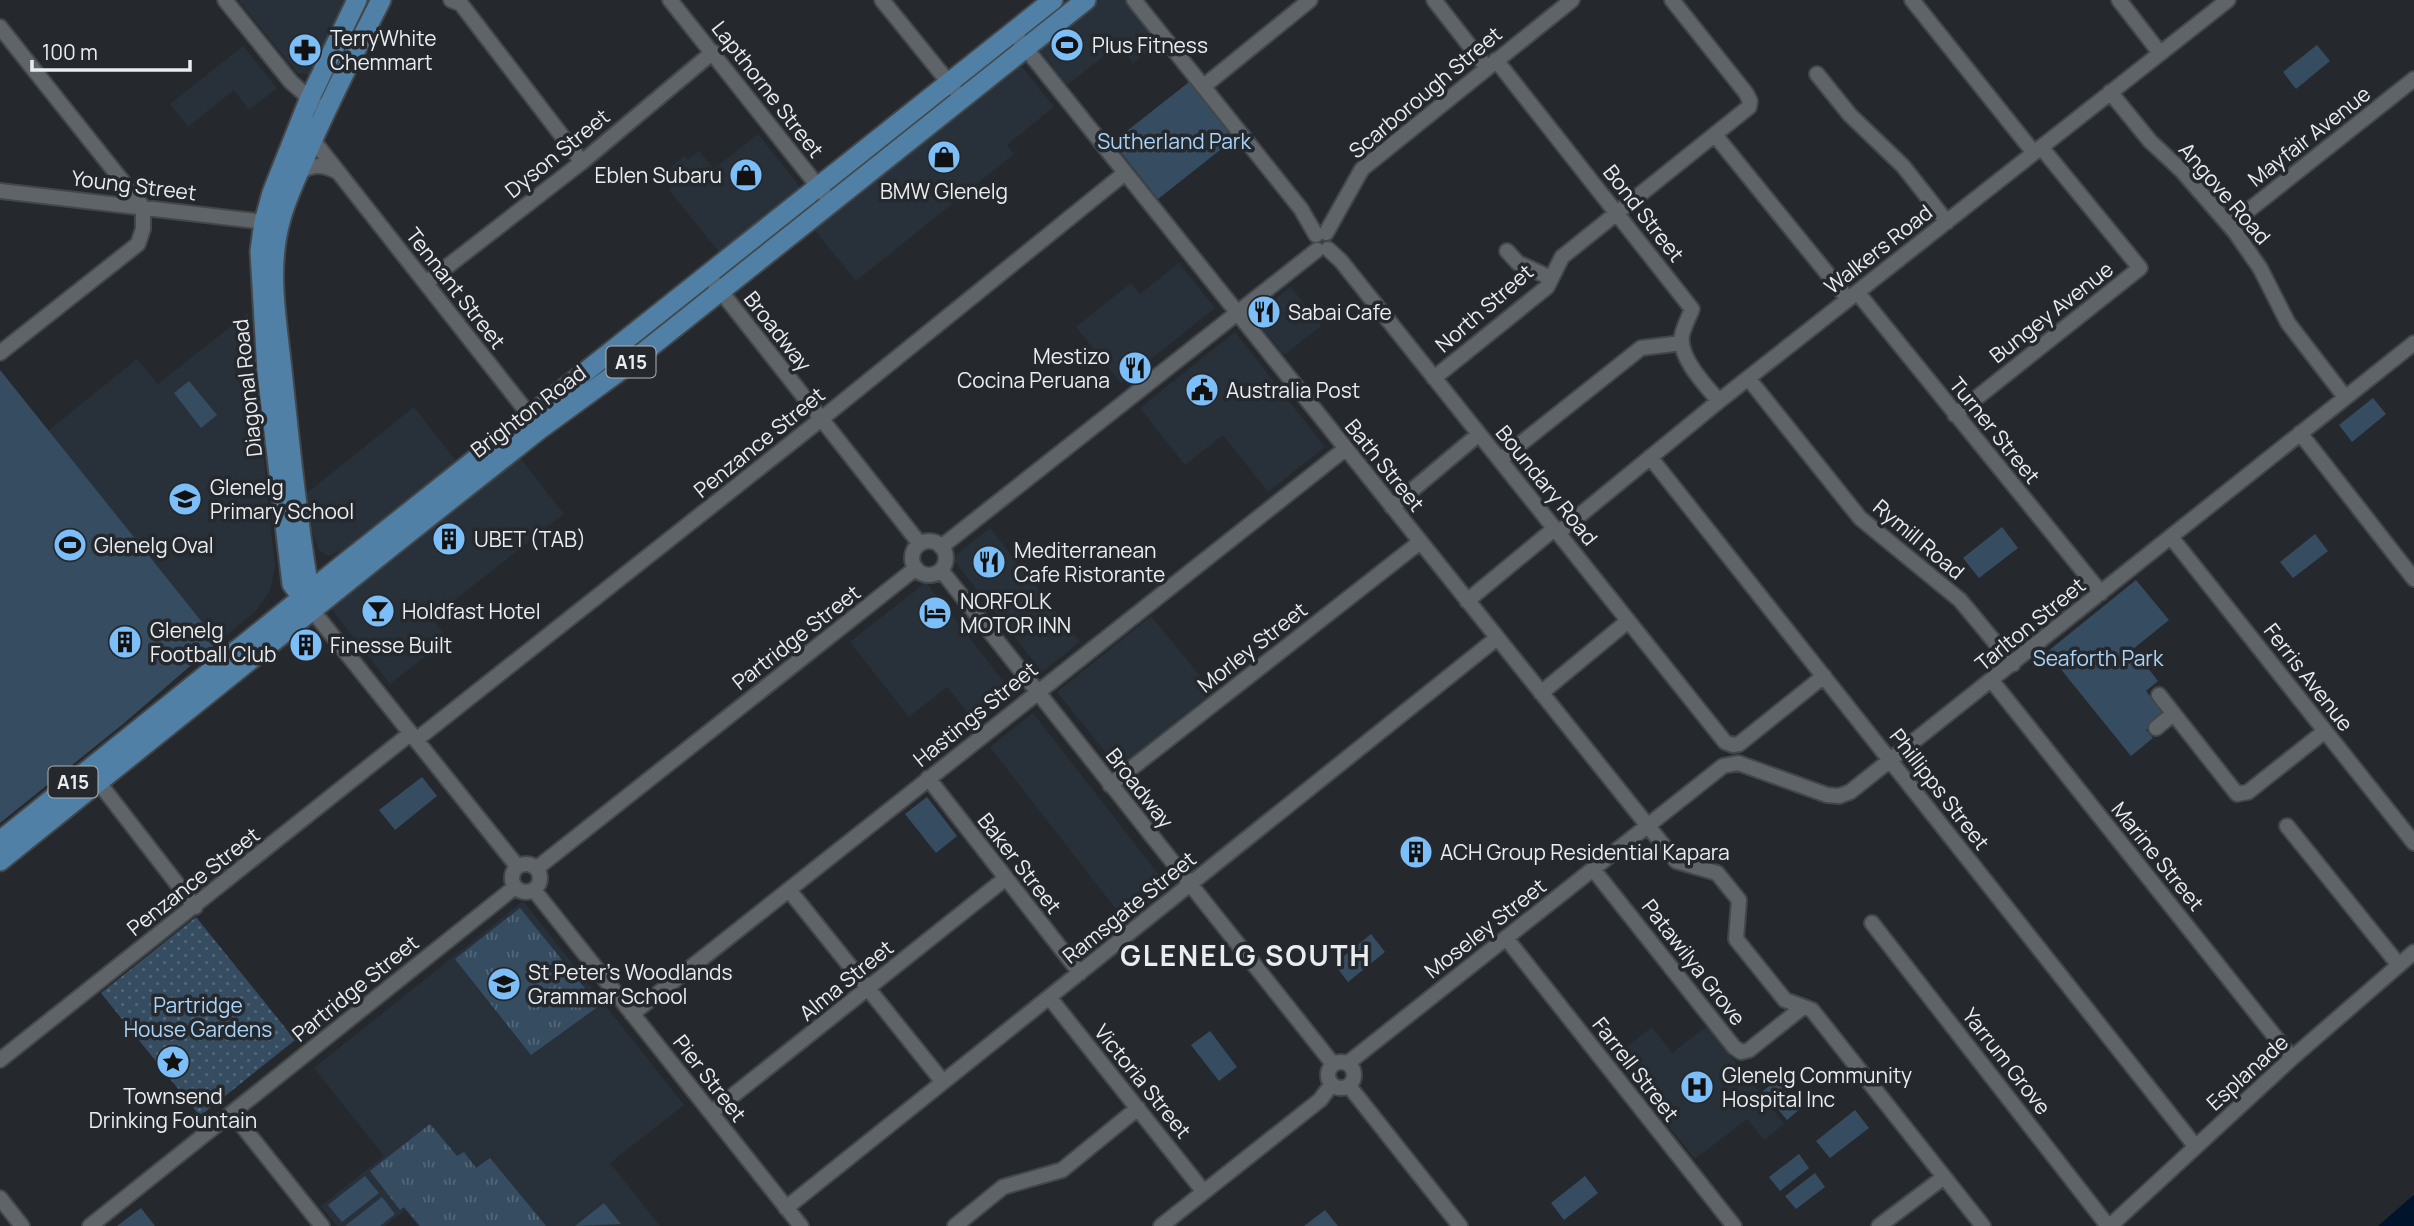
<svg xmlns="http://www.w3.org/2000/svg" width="2414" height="1226" viewBox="0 0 2414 1226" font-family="Manrope,sans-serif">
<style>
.built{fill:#28313a}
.grass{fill:url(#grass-tufts)}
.park{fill:#364d61}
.garden{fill:url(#garden-dots)}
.water{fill:#00152c}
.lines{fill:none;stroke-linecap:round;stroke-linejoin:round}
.minor-casing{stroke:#43474a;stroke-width:18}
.major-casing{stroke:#43474a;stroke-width:23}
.minor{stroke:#5f6469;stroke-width:14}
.major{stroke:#5080a6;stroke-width:19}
.labels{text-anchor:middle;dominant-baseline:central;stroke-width:7;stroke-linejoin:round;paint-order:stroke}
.shield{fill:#25292d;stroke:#afb2b6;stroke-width:2}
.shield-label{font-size:19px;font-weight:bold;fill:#eaedf0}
.poi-label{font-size:21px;fill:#eaedf0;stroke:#25292d;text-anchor:start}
.street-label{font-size:21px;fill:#eaedf0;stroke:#25292d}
.park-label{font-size:21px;fill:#a9d4fa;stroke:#25292d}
.district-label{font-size:28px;font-weight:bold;letter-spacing:2px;fill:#eaedf0;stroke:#25292d}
</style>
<defs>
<pattern id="grass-tufts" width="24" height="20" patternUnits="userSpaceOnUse" patternTransform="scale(1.75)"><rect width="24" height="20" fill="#364d61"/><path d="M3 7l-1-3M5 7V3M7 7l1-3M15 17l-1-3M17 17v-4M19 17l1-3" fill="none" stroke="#536778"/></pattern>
<pattern id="garden-dots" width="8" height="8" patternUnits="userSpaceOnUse" patternTransform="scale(1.75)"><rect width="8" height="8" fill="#364d61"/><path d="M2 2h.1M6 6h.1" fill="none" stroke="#536778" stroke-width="1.8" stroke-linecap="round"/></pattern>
</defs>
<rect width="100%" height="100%" fill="#25292d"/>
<path class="built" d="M238,0h108l-33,75 -16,-2z
M1100,0h25l33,43 -25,20 -15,-18 -51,40 -29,-37z
M243,46l34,42 -28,22 -15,-20 -46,37 -18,-23z
M1014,67l9,1 31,39 -47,38 7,9 -158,127 -43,-53z
M758,134l42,53 -81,65 -49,-61 1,-2 -11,-13 25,-20 3,4 11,-9 15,18z
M1179,263l36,45 -94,75 -45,-56 55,-44 9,11z
M1291,287l30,39 -37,29 -31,-39z
M248,313l27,253 -5,25 -15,21 -37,30 -170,-211 89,-72 21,25z
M1235,332l90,115 -57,45 -45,-57 -38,30 -45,-57z
M414,407l42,54 -113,89 -15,6 -9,-6 -10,-26 -2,-31z
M520,458l44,56 -132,104 16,21 -58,45 -60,-77z
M990,528l90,114 -38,30 -90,-114z
M926,582l88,113 -37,29 -30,-37 -38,30 -59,-75z
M1151,616l62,76 -95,76 -61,-76z
M1033,713l136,175 -43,34 -136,-175z
M523,901l161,204 -74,58 50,63h-242l-13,-16 -20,16h-48l-16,-20 63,-50 -70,-88z
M1707,1026l77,98 -20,16 -17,-21 -52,40 -81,-102 38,-30 20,26z"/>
<path class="grass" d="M520,908l79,98 -68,49 -76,-96z
M430,1124l27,32 7,-4 12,16 14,-10 56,68h-126l-16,-19 -4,3 -30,-39z"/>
<path class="park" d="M2317,45l13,16 -34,28 -13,-17z
M1189,82l45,57 -76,60 -45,-57z
M0,370l218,272 -95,82 -123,99z
M189,381l28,34 -16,13 -27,-35z
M2373,398l13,16 -34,28 -13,-17z
M2002,527l16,21 -39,30 -16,-20z
M2315,534l13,17 -35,27 -13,-16z
M2136,580l33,40 -36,29 25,32 -12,10 19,24 -19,15 7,8 -22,18 -84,-104z
M422,777l15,19 -42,34 -16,-20z
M927,797l30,39 -21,17 -31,-39z
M1371,934l14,18 -37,30 -14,-18z
M1210,1031l27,36 -18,14 -28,-36z
M1777,1080l23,29 -13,11 -24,-29z
M1855,1110l14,18 -39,30 -14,-17z
M1799,1154l10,14 -29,23 -11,-14z
M1815,1173l10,14 -29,22 -11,-13z
M365,1176l14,17 -37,29 -14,-17z
M1585,1176l13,17 -34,27 -13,-17z
M382,1197l13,17 -15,12h-35z
M604,1203l17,21 -46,2z
M141,1208l14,18h-38z
M1325,1210l13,16h-34z"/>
<path class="garden" d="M196,917l99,123 -95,76 -99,-123z"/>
<path class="water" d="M2414,1195v31h-36l32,-28z"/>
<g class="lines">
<defs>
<path id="minor" d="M225,0l66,82 25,22
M451,0l10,4 121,158
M670,0l162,204
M882,0l72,89
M1134,0l167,209 15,26
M1434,0l53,68
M1912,0l122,153
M2119,0l41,53
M0,27l143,180v22l-5,15 -138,109
M1012,31l664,830 41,12 22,27 -3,39 49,61 27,10 171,216
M1496,60l196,249c-3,8 -8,17 -10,26 -4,22 23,50 37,66
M1817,74l33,41 53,51 44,56
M1204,86l106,-86
M2110,92l40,49 32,30 53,61 25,36 28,55 57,74
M1715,135l133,164
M313,140l222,282
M299,172c14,-8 24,-8 39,0
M0,191l264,31
M2230,225l184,-146
M1326,233l36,-64 210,-169
M1328,249l13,12 384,481 8,3 6,-1 85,-68
M1507,251l11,12 33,15
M708,275l212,269
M426,283l156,-121 131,-110
M1857,292l244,301
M1434,378l113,-91 15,-30 187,-150 1,-6 -4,-8 -74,-93
M1748,378l112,140 100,82 53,64
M1955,415l185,-147 -99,-121
M2300,433l114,146
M1650,457l546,690
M1500,460l141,-112 41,-5
M1392,507l87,-73
M1558,533l161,-132 509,-401
M2171,537l243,306
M912 558a17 17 0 1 1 34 0a17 17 0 1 1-34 0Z
M941,547l376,-297
M941,570l392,494
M1467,601l87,-72
M312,610l205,256
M1992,681l300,377
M1541,693l87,-72
M2159,695l78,99 11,-2 77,-61
M2156,728l17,-14
M416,740l404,-320 305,-247
M93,775l102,132
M928,778l152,195
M1110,785l310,-243
M2287,826l111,138
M512 878a14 14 0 1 1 28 0a14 14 0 1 1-28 0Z
M537,868l379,-300
M1593,869l141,178 7,5 8,-2 54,-43
M534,890l267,336
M789,890l154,192
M1872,923l236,303
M1506,938l228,288
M1049,997l155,195
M632,1014l713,-565
M0,1060l411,-327
M1328 1075a13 13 0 1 1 26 0a13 13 0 1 1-26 0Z
M1348,1063l375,-297 15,-3 89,32 12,1 11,-4 564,-449
M1349,1086l111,140
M232,1113l90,113
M711,1113l295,-235
M0,1198l22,28
M786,1208l711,-570
M90,1226l425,-339
M955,1226l48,-39 59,-17 76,-62
M1161,1226l159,-126 12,-16
M1879,1226l65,-49
M2110,1226l182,-168 122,-106"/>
<path id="major" d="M311,602c-13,-77 -21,-154 -29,-232 -5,-48 -15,-100 -2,-148 6,-25 19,-49 29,-74 22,-50 47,-99 72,-148
M309,606l-17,-22 -25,-212 -7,-121 4,-29 8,-29 37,-93 48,-100
M0,841l345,-278 708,-563
M0,861l392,-315 148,-117 85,-62 461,-367"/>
</defs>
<use href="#minor" class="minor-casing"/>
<use href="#major" class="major-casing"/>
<use href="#minor" class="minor"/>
<use href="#major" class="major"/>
</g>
<defs>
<symbol id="stadium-disc" viewBox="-11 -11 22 22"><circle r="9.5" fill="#7bbef8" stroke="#25292d"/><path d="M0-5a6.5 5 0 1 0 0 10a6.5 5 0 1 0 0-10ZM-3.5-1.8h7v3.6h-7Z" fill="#111"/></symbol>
<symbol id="pharmacy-disc" viewBox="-11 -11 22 22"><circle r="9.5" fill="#7bbef8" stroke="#25292d"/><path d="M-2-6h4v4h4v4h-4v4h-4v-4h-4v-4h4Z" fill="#111"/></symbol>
<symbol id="shop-disc" viewBox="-11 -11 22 22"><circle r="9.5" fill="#7bbef8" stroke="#25292d"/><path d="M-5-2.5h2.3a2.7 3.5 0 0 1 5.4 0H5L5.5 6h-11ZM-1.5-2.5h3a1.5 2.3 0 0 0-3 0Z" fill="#111"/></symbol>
<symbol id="restaurant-disc" viewBox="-11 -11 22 22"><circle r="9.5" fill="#7bbef8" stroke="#25292d"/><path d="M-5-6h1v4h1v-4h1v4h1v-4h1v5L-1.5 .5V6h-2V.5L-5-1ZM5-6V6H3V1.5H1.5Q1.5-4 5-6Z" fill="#111"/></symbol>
<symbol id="civic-disc" viewBox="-11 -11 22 22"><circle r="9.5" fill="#7bbef8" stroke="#25292d"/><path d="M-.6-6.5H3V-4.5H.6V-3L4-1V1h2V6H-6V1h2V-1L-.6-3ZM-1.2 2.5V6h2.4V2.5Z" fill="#111"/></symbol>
<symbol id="school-disc" viewBox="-11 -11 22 22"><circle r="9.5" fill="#7bbef8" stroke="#25292d"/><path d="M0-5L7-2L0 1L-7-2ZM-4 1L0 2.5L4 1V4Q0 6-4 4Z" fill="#111"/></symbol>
<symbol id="building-disc" viewBox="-11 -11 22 22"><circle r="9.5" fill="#7bbef8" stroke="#25292d"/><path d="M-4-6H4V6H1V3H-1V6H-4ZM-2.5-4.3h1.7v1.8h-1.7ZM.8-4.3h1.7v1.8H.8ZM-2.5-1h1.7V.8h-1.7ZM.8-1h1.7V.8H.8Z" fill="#111"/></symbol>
<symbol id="bar-disc" viewBox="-11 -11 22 22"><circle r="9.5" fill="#7bbef8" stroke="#25292d"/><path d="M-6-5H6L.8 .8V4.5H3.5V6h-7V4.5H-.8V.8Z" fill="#111"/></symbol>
<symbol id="hotel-disc" viewBox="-11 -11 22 22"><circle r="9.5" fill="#7bbef8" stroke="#25292d"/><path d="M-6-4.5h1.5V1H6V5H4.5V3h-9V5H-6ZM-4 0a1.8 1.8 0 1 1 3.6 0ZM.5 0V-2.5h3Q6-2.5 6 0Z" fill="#111"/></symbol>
<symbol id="sight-disc" viewBox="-11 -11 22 22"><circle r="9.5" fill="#7bbef8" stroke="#25292d"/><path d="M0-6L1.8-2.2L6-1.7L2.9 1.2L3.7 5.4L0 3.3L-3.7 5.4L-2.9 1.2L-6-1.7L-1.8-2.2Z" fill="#111"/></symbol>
<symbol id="hospital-disc" viewBox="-11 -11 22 22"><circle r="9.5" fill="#7bbef8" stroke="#25292d"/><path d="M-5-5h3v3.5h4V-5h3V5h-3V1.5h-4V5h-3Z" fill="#111"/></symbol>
</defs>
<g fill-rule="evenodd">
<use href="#stadium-disc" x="1048" y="26" width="38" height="38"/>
<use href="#pharmacy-disc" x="286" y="31" width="38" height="38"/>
<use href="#shop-disc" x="925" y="138" width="38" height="38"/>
<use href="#shop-disc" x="727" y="156" width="38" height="38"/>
<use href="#restaurant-disc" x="1245" y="293" width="38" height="38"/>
<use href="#restaurant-disc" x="1116" y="349" width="38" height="38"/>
<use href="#civic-disc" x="1183" y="371" width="38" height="38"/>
<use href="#school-disc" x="166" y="480" width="38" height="38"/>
<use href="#building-disc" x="430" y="520" width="38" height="38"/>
<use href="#stadium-disc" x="51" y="526" width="38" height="38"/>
<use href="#restaurant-disc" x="970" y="543" width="38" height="38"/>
<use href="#bar-disc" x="359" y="592" width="38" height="38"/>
<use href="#hotel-disc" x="916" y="594" width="38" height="38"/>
<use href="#building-disc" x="106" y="623" width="38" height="38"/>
<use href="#building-disc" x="287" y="626" width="38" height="38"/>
<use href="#building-disc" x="1397" y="833" width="38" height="38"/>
<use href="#school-disc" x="485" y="965" width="38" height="38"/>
<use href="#sight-disc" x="154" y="1043" width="38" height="38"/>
<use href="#hospital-disc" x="1678" y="1068" width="38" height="38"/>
</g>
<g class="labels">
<g class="shield">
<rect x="606.5" y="346.5" width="49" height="31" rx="5"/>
<rect x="48.5" y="766.5" width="49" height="31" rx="5"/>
</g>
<g class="shield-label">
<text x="631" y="362">A15</text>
<text x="73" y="782">A15</text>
</g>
<g class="poi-label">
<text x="330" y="38">TerryWhite<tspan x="330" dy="24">Chemmart</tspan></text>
<text x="1092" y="45">Plus Fitness</text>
<text x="722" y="175" text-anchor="end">Eblen Subaru</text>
<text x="944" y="191" text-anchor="middle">BMW Glenelg</text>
<text x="1288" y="312">Sabai Cafe</text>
<text x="1110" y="356" text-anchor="end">Mestizo<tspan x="1110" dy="24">Cocina Peruana</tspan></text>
<text x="1226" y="390">Australia Post</text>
<text x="210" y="487">Glenelg<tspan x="210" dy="24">Primary School</tspan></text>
<text x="474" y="539">UBET (TAB)</text>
<text x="94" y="545">Glenelg Oval</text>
<text x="1014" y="550">Mediterranean<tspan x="1014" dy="24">Cafe Ristorante</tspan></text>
<text x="960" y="601">NORFOLK<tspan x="960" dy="24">MOTOR INN</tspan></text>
<text x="402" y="611">Holdfast Hotel</text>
<text x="150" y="630">Glenelg<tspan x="150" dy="24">Football Club</tspan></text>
<text x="330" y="645">Finesse Built</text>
<text x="1440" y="852">ACH Group Residential Kapara</text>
<text x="528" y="972">St Peter’s Woodlands<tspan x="528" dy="24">Grammar School</tspan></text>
<text x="1722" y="1075">Glenelg Community<tspan x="1722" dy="24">Hospital Inc</tspan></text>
<text x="173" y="1096" text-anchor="middle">Townsend<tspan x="173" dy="24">Drinking Fountain</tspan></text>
</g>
<g class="street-label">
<text transform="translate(768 89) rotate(52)">Lapthorne Street</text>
<text transform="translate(1425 92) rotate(-40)">Scarborough Street</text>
<text transform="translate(2309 136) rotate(-38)">Mayfair Avenue</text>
<text transform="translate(557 153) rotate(-39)">Dyson Street</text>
<text transform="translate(134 185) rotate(7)">Young Street</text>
<text transform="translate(2225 193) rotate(49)">Angove Road</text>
<text transform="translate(1644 213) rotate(52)">Bond Street</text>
<text transform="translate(1878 249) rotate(-38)">Walkers Road</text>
<text transform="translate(456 288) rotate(52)">Tennant Street</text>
<text transform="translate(1484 308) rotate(-41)">North Street</text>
<text transform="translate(2051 312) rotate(-38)">Bungey Avenue</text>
<text transform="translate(778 331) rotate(52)">Broadway</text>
<text transform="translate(247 388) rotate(-96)">Diagonal Road</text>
<text transform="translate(528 411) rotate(-37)">Brighton Road</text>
<text transform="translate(1995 430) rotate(51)">Turner Street</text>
<text transform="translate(759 442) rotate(-39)">Penzance Street</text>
<text transform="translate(1385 465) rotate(51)">Bath Street</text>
<text transform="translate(1547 485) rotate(51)">Boundary Road</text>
<text transform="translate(1919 539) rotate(40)">Rymill Road</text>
<text transform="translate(2030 624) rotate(-39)">Tarlton Street</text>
<text transform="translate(796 637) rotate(-38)">Partridge Street</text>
<text transform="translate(1252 647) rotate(-38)">Morley Street</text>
<text transform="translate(2309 677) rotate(52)">Ferris Avenue</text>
<text transform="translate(975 714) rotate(-39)">Hastings Street</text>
<text transform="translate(1140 788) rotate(52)">Broadway</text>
<text transform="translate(1940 789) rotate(52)">Phillipps Street</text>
<text transform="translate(2158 856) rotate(51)">Marine Street</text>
<text transform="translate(1020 863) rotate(52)">Baker Street</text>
<text transform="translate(193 881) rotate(-38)">Penzance Street</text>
<text transform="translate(1129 907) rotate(-39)">Ramsgate Street</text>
<text transform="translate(1485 928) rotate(-38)">Moseley Street</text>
<text transform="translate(1694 962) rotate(52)">Patawilya Grove</text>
<text transform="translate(846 980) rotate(-39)">Alma Street</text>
<text transform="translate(355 988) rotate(-39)">Partridge Street</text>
<text transform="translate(2007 1061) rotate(52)">Yarrum Grove</text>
<text transform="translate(1636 1069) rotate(52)">Farrell Street</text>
<text transform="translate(2247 1072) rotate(-42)">Esplanade</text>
<text transform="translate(710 1078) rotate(52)">Pier Street</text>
<text transform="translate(1143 1081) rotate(51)">Victoria Street</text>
</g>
<g class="park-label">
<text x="1174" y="141">Sutherland Park</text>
<text x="2098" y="658">Seaforth Park</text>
<text x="198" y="1005">Partridge<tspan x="198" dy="24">House Gardens</tspan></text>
</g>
<g class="district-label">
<text x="1246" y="955">GLENELG SOUTH</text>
</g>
</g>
<path d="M32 60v10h158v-10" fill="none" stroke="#eaedf0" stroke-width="3.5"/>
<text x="42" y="60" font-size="21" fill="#eaedf0" stroke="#25292d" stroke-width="5" paint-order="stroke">100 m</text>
</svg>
